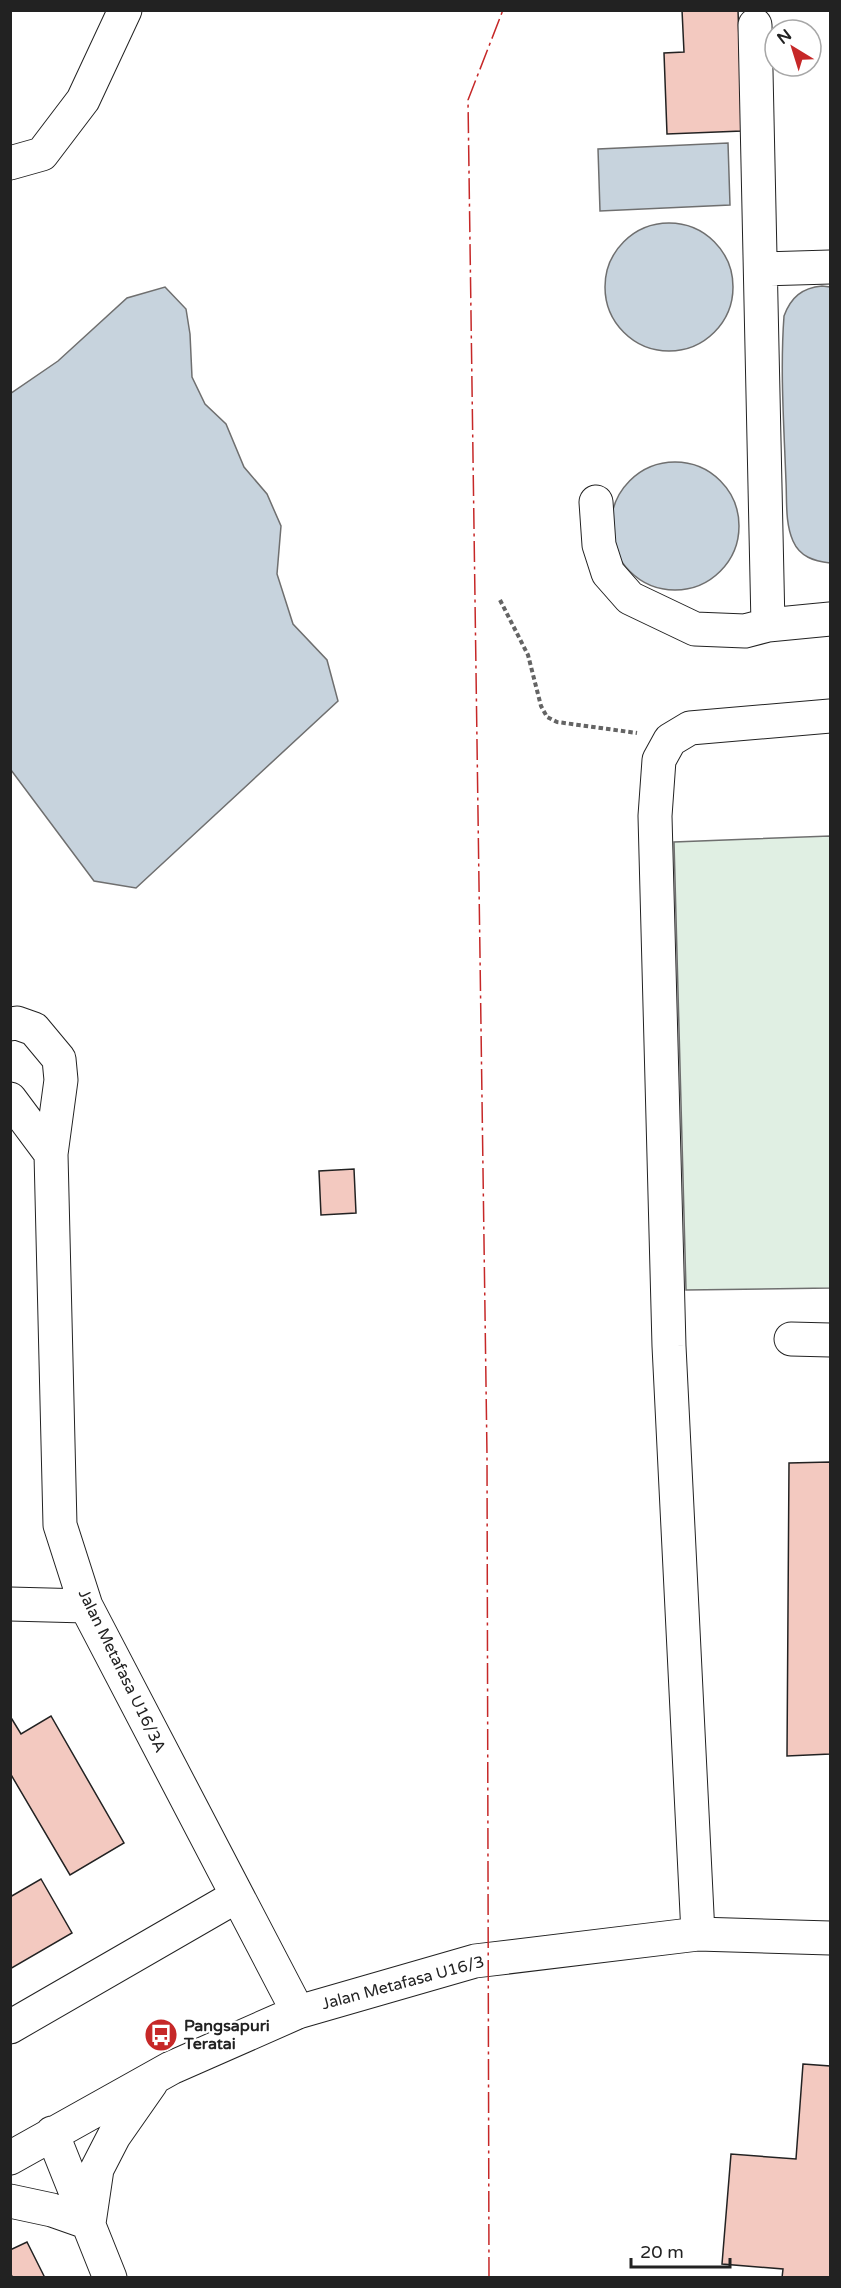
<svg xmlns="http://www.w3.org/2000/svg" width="841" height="2288" viewBox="0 0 841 2288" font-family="'Varela Round',sans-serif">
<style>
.green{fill:#e0efe3;stroke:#6f6f6f;stroke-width:1.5}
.water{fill:#c7d3dd;stroke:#6f6f6f;stroke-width:1.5}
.building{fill:#f3c9c0;stroke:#222;stroke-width:1.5}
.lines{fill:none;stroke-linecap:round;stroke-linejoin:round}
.minor-casing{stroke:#222;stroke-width:35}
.path{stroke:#646464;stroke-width:4;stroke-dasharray:4.5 3;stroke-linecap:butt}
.minor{stroke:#fff;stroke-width:33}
.power{stroke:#c62828;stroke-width:1.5;stroke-dasharray:21 4.5 3 4.5;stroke-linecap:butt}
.labels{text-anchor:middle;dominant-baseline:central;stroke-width:4.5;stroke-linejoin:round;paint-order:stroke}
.street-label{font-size:16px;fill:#222;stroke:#fff}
.poi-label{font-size:16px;font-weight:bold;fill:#222;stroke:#fff;text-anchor:start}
</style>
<rect width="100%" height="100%" fill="#fff"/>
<path class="green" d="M830,836v452l-144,2 -12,-448z"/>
<path class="water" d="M728,143l2,62 -130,6 -2,-62z
M605 287a64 64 0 1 1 128 0a64 64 0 1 1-128 0Z
M822,286l8,1v276c-16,-2 -30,-6 -37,-22 -8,-18 -6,-40 -7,-59 -2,-55 -6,-112 -2,-166 7,-19 18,-28 38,-30z
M165,287l21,22 4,25 2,43 13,27 21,20 18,43 23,27 14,32 -4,48 16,50 34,36 11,41 -202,187 -42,-7 -83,-111 -1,-376 48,-33 69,-63z
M611 526a64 64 0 1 1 128 0a64 64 0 1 1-128 0Z"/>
<path class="building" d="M682,10h56l4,121 -75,3 -3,-81 20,-1z
M354,1169l2,44 -35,2 -2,-44z
M830,1462v292l-43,2 2,-293z
M10,1716l11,18 30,-18 73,127 -54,32 -60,-102z
M41,1879l31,54 -62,36v-72z
M803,2064l27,2v212h-48l1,-9 -61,-5 9,-110 65,5z
M27,2242l18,36h-32l-3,-5v-23z"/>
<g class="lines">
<defs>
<path id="minor" d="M755,25l13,600
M10,163l32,-9 41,-54 42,-90
M761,269l69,-2
M596,502l3,43 9,28 22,25 65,31 50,2 23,-6 62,-6
M10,1024l7,-1 17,6 25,30 2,21 -10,74
M10,1099l41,55 9,371 26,81 212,406
M791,1339l39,1
M10,1604l76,2
M698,1934l-29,-588 -14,-530 4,-56 11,-20 20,-12 140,-12
M10,2027l227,-131
M52,2133l58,145
M10,2158l161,-90 127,-56 177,-51 223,-27 132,4
M10,2201l42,9 37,13 8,-54 17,-33 37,-53"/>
</defs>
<use href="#minor" class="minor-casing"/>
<path class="path" d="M500,600l28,55 13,51 6,11 10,5 80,11"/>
<use href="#minor" class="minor"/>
<path class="power" d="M489,2278l-2,-823 -19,-1355 35,-90"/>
</g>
<defs>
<symbol id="bus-disc" viewBox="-11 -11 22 22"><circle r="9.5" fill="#c62828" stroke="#fff"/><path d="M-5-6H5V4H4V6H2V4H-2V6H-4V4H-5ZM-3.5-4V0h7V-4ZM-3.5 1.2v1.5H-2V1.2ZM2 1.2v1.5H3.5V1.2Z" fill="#fff"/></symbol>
</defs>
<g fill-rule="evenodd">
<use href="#bus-disc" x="142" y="2016" width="38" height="38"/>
</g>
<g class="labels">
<g class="street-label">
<text transform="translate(122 1671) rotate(64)">Jalan Metafasa U16/3A</text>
<text transform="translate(403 1983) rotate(-15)">Jalan Metafasa U16/3</text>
</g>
<g class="poi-label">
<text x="184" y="2026">Pangsapuri<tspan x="184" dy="18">Teratai</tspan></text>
</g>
</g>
<rect width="841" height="2288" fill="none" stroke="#222222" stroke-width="24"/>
<g transform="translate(793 48) rotate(322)"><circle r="28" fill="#ffffff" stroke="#a7a7a7" stroke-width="1.5"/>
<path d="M0-4.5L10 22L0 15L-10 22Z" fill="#c62828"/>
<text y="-9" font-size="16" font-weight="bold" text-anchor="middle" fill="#222222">N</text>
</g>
<path d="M631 2258v9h99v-9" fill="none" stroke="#222222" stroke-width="3"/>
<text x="640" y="2258" font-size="18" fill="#222222" stroke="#ffffff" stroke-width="4.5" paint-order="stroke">20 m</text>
</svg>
